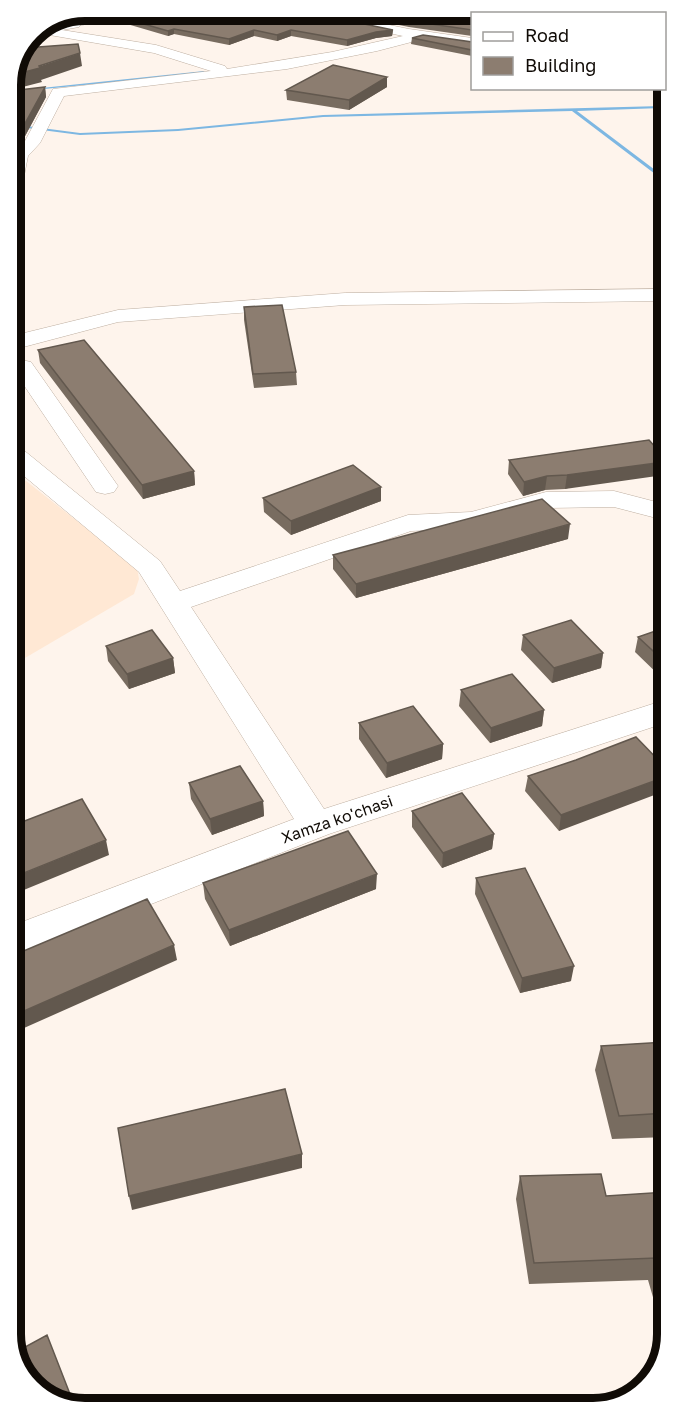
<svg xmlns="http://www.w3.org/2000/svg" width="678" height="1419" viewBox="0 0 678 1419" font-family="'Golos Text',sans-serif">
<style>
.built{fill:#ffe8d4}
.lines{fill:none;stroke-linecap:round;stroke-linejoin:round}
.stream{fill:#7db7e2;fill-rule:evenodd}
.minor-casing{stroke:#beafa1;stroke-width:1}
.minor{fill:#fff;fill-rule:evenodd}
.wall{fill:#786c60}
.shaded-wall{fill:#62584e}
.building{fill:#8c7d70;stroke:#62584e;stroke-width:1.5}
.labels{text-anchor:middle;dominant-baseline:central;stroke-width:5;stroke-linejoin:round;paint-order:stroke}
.street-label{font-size:16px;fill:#100b06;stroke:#fff}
.rim{fill:none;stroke:#100b06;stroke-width:8}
</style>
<rect width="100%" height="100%" fill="#fef4ec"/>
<path class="built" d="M12,470l125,98 2,11 -5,15 -121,71z"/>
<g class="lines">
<path class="stream" d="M204,71l1,2 -171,17 -2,-1z
M662,106v2l-85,3 86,65v4l-91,-69 -249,6 -145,14 -98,4 -69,-9v-2l69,9 98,-4 145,-14z"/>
<defs>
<path id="minor" d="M298,11h22l89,18 63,9v8l-49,-7 -46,12 -90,18 -223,27 -24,47 -12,13 -8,40 -3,4 -6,1 1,-46 13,-14 28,-52 158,-18 -57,-18 -122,-21 21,-9 21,-3 7,4 -2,3 -17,3 94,15 69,21 2,3 105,-17 71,-16 -99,-21z
M663,289v12l-318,4 -227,17 -106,28v-14l106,-26 227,-17z
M12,358l19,4 87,124 -4,6 -9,2 -9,-2 -81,-120h-3z
M12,445l9,3 139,113 20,30 228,-76 63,-3 75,-20 68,-1 50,13v16l-50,-13 -67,1 -75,20 -61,3 -220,76 133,202 341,-109v23l-336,111 -315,124v-33l280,-106 -155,-247 -127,-106z"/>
</defs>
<use href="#minor" class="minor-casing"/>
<use href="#minor" class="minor"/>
</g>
<path class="wall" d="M329,11h151l-8,3v23v-1l-63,-9z
M303,12l90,18 -1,6 -16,2 -29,8 -56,-10 -14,5 -23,-5 -25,9 -55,-11 -6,2 -58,-17 -1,-5z
M412,38l60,4v14l-61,-12z
M387,77v10l-38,23 -62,-10 -1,-10z
M45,87l1,10 -22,41h-13v-47z
M244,307l52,65 1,13 -43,3 -10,-68z
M38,350l156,121 1,14 -52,14 -103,-136z
M664,457l-99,32 -20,1 -22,6 -15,-22 1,-14z
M381,487v14l-90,34 -27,-23 -1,-14z
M568,539l-212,59 -23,-29v-14z
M664,628l1,53 -30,-29 3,-15z
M523,635l80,18 -2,15 -49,15 -31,-33z
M106,646l67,12 2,15 -46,16 -21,-28z
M461,690l83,20 -2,16 -52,17 -31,-37z
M359,723l84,21 -1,15 -56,19 -27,-39z
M665,767l-106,64 -34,-40 3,-15z
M189,783l74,18 1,15 -52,19 -21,-36z
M412,811l82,23 -2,15 -50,19 -30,-41z
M476,878l95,103 -51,12 -45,-99z
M203,883l173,6 -146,57 -25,-47z
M666,1042l1,95 -55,2 -17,-69 6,-24z
M520,1176l86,20 61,-4v118l-10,1 -9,-31 -119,4 -13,-85z"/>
<path class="shaded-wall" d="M174,29v5l-6,2v-5z
M254,30v6l-25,9v-6z
M291,30v6l-14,5v-6z
M393,30l-1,6 -16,2 -29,8v-6l29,-8z
M80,53l2,13 -41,14 1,2 -31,8v-10l2,-5z
M387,77v10l-38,23v-10z
M45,87l1,10 -22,41 -1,-11z
M664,462v13l-99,14 2,-14z
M194,471l1,14 -52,14 -1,-14z
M547,476l-2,14 -22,6 1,-14z
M381,487v14l-90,34v-14z
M570,524l-2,15 -212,59v-14z
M603,653l-2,15 -49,15 2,-15z
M173,658l2,15 -46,16 -2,-15z
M544,710l-2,16 -52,17 1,-15z
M443,744l-1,15 -56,19 1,-15z
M665,777v14l-106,40 2,-16z
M263,801l1,15 -52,19 -2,-16z
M494,834l-2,15 -50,19 1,-15z
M106,840l3,15 -95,39v-17z
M377,874l-1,15 -146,57 -1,-16z
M174,945l3,15 -162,72v-17z
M574,966l-3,15 -51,12 2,-15z
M302,1154v14l-170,42 -3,-14z"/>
<path class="building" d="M123,11h179l91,19 -17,2 -29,8 -56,-10 -14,5 -23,-5 -25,9 -55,-10 -6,2 -59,-17z
M358,11h122l11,3h-19v16l-62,-9z
M423,35l49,7v8l-60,-12z
M78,44l2,9 -41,13 1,2 -27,7 12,-27z
M333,65l54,12 -38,23 -63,-10z
M45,87l-22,40h-12v-36z
M282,305l14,67 -43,2 -9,-67z
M84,340l110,131 -52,14 -104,-135z
M649,440l15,17v5l-97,13 -20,1 -23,6 -15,-22z
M353,465l28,22 -90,34 -28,-23z
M542,499l28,25 -214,60 -23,-29z
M571,620l32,33 -49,15 -31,-33z
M664,628l1,34 -27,-25z
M152,630l21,28 -46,16 -21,-28z
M512,674l32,36 -53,18 -30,-38z
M413,706l30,38 -56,19 -28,-40z
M636,737l29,30v10l-104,38 -33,-39 48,-16z
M240,766l23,35 -53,18 -21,-36z
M462,793l32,41 -51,19 -31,-42z
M82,799l24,41 -92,37v-52z
M348,831l29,43 -148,56 -26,-47z
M525,868l49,98 -52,12 -46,-100z
M147,899l27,46 -159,70 -1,-60z
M666,1042l1,71 -48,3 -18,-70z
M285,1089l17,65 -173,42 -11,-68z
M601,1174l5,22 61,-4v98h-2l-9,-32 -122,5 -14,-87z
M47,1335l28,72 -35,-14 -24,-31v-10z"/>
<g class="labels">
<g class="street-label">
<text transform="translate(337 819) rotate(-19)">Xamza ko'chasi</text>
</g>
</g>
<path d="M0 0H678V1419H0ZM85 21H593A64 64 0 0 1 657 85V1334A64 64 0 0 1 593 1398H85A64 64 0 0 1 21 1334V85A64 64 0 0 1 85 21Z" fill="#fff" fill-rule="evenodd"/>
<path class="rim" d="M85 21H593A64 64 0 0 1 657 85V1334A64 64 0 0 1 593 1398H85A64 64 0 0 1 21 1334V85A64 64 0 0 1 85 21Z"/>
<rect x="471" y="12" width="195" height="78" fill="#ffffff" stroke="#9f9d9b" stroke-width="1.5"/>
<rect x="483" y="32" width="30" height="9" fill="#ffffff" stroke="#9f9d9b" stroke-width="1.5"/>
<text x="525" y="42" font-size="18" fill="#100b06">Road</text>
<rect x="483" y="57" width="30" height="18" fill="#8c7d70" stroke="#9f9d9b" stroke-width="1.5"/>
<text x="525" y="72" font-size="18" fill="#100b06">Building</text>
</svg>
